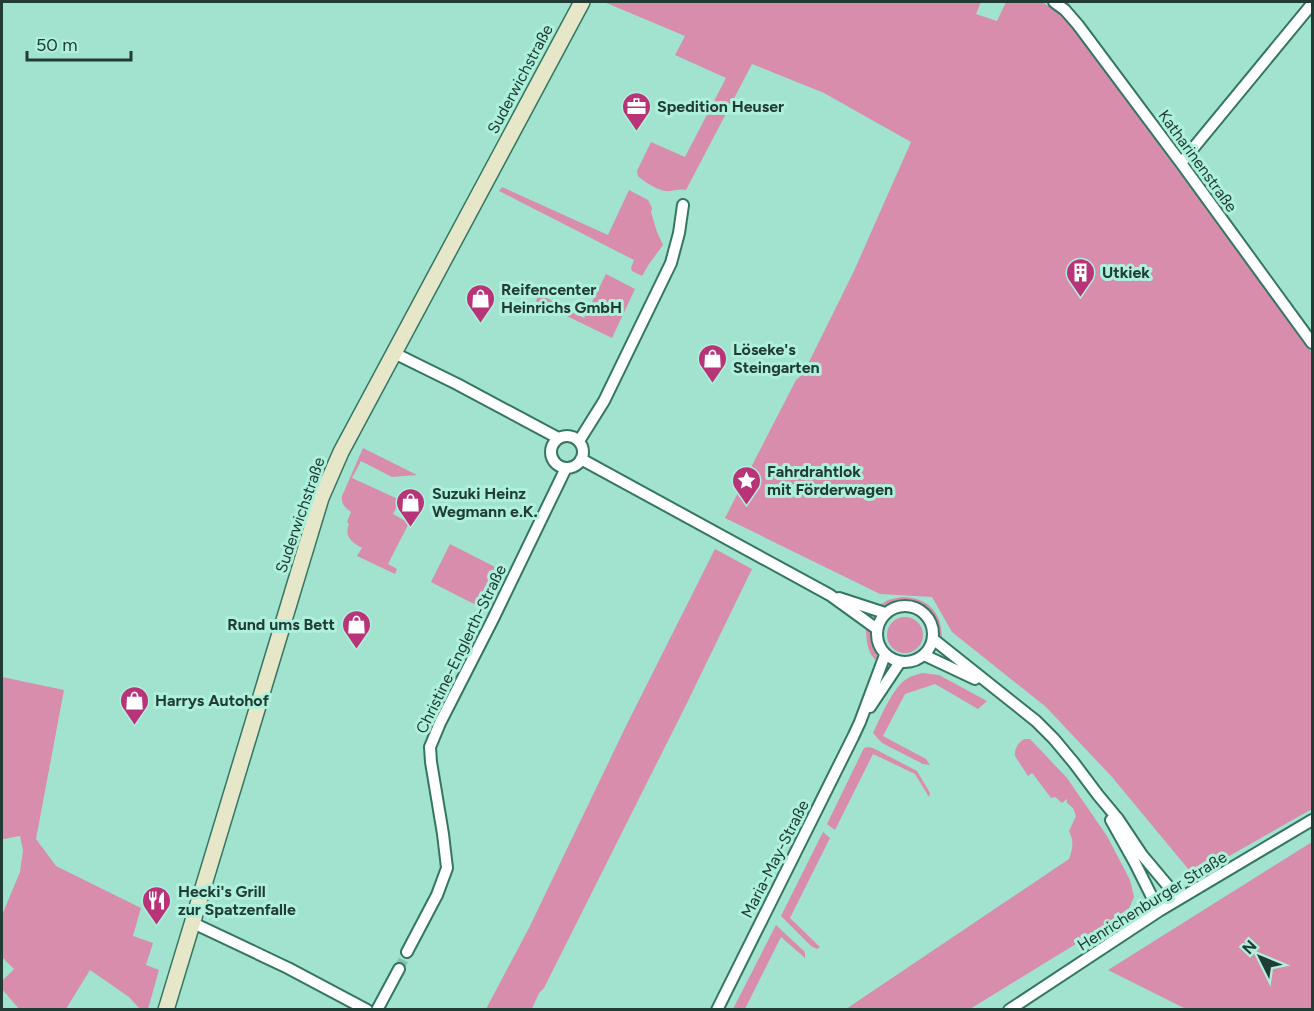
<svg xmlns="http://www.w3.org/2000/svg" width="1314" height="1011" viewBox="0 0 1314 1011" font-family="Figtree,sans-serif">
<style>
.green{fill:#d88dac}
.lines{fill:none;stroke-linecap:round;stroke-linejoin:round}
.street-tunnel{stroke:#87c2af;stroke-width:10;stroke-dasharray:10 5;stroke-linecap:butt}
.street-casing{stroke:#357563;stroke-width:14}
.secondary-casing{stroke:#357563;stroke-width:18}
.street{stroke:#fff;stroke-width:10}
.secondary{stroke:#e5e7c8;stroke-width:15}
.labels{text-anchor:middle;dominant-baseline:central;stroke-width:6;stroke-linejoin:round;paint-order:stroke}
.street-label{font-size:16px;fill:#213c34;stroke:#aef0db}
.poi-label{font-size:16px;font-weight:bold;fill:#213c34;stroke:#aef0db;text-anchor:start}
</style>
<rect width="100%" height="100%" fill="#a1e3ce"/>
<path class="green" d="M604,2h377l-5,12 21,7 9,-19h36l22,14 248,337v456l-118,67 -82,-99 -66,-70 -94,-75 -20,-35 -52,-3 -155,-76 71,-138 7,-6 51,-103 57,-129 -87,-49 -72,-29 -66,126c-7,-2 -14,2 -21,1 -9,-2 -21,-9 -27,-15l-1,-5 14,-29 34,15 41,-79 -51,-23 10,-19z
M502,187l106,48 21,-45 19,10 4,8 -1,4 6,20 6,13 -14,19 -7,12 -10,-5 -1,-3 3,-8 -135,-69z
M606,274l29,15 -23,49 -76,-37 3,-7 45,24z
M363,448l54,27 -25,2 -31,-16 -9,17 48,22 -7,14 16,9 -21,41 9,5 -2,5 -38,-18 5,-8c-11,-6 -18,-12 -13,-24l-2,-2 4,-10c-6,-4 -10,-8 -9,-16z
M450,544l45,23 -19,38 -45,-23z
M715,549l37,20 -65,134 -143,285 -5,5 -7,16h-46l43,-81 97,-202z
M901,597c27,0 41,15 41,42 -5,-7 -5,-15 -9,-23 -14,-24 -33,-11 -53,-11l8,-5z
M887 635a18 18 0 1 1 36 0a18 18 0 1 1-36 0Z
M866,627c7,8 11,23 11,34 -10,-7 -11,-22 -11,-34z
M922,673l17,2 48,26 -9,8 -43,-25 -30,10 -22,42 43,23 4,6 -7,-1 -41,-21 -9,-10c8,-16 18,-42 32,-53 5,-4 11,-5 17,-7z
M2,677l62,13 -28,149 20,27 85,42 -8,28 20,7 -7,22 13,5 -11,39h-8l-11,-12 -39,-27 -24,39h-47l-17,-20v-8l12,-12 -12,-12v-42l18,-43 3,-22 -3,-14 -16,3 -2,-1z
M1024,739h6l37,39 40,58 23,44 4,17 -5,11 -32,23 -127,78h-124l223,-150c4,-11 5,-18 0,-28l7,-15 -3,-8 -6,-5v-4l-5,4 -7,-6 -4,1 -18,-24 -1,-1 -4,3 -13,-20c-1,-7 3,-13 9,-17z
M869,747l4,1 44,23 13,22 -1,4 -14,-23 -42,-20 -38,76 -8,-6 37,-76z
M823,832l7,6 -40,80 30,29 -3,2 -6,-3 -30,-30z
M1312,842v167h-126l-78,-39z
M776,925l29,27v6l-24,-21 -36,72h-12z"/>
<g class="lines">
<path class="street-tunnel" d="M399,969l8,-17"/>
<defs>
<path id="street" d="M1054,2l11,8 13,15 103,138 131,180
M1181,163l131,-159
M394,353l63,31 101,54
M551 452a16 16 0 1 1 32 0a16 16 0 1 1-32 0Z
M579,441l25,-40 67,-138 8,-30 4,-28
M581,459l249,136 47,34
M839,598l46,15
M877 634a28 28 0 1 1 56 0a28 28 0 1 1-56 0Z
M933,639l103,82 18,18 20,24 24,32 20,24 24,36 37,44
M924,655l51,24
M870,707l30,-45
M1111,820l24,43 24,48
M193,923l95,45 79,42
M407,952l30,-57 10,-27 -4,-34 -12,-72 -1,-15 10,-24 53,-104 73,-151
M377,1010l22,-41
M717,1010l136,-273 7,-15 25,-67
M1009,1010l150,-99 153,-91"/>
<path id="secondary" d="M166,1010l155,-512 20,-46 241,-450"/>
</defs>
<use href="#street" class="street-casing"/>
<use href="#secondary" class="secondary-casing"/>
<use href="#street" class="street"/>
<use href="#secondary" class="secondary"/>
</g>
<defs>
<symbol id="office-pin" viewBox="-11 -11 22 30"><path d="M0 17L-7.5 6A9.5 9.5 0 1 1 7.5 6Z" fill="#b83378" stroke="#aef0db"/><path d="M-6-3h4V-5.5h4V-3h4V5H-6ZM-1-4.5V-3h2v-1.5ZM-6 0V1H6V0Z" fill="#fff"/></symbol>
<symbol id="building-pin" viewBox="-11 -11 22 30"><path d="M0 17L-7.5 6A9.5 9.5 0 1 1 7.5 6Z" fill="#b83378" stroke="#aef0db"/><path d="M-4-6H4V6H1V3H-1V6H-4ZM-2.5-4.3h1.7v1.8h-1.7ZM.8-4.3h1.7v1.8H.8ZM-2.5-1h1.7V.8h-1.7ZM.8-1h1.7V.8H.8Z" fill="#fff"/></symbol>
<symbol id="shop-pin" viewBox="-11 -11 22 30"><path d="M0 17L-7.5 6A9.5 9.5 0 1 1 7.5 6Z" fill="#b83378" stroke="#aef0db"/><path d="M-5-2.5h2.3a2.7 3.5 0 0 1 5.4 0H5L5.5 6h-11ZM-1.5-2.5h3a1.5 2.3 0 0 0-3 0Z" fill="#fff"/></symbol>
<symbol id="sight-pin" viewBox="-11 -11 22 30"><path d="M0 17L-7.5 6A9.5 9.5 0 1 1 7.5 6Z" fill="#b83378" stroke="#aef0db"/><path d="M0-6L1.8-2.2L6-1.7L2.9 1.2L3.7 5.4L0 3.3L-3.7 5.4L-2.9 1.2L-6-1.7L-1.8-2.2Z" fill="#fff"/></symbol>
<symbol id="restaurant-pin" viewBox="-11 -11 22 30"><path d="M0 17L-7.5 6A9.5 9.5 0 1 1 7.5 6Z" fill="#b83378" stroke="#aef0db"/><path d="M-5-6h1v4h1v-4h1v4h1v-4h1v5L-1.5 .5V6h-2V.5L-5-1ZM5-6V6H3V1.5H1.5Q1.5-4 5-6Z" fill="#fff"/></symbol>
</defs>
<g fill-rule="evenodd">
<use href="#office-pin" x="620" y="90" width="33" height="45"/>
<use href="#building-pin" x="1064" y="256" width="33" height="45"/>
<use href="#shop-pin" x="464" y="282" width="33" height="45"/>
<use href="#shop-pin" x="696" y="342" width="33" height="45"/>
<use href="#sight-pin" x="730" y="464" width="33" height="45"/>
<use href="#shop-pin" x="394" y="486" width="33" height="45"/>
<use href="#shop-pin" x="340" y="608" width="33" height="45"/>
<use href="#shop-pin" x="118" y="684" width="33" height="45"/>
<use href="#restaurant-pin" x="140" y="884" width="33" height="45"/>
</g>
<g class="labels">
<g class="street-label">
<text transform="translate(520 79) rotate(-62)">Suderwichstraße</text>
<text transform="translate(1198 161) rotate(54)">Katharinenstraße</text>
<text transform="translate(300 515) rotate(-71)">Suderwichstraße</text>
<text transform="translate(461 649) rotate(-64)">Christine-Englerth-Straße</text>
<text transform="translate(775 859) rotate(-63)">Maria-May-Straße</text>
<text transform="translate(1152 901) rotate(-32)">Henrichenburger Straße</text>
</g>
<g class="poi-label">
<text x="657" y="106">Spedition Heuser</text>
<text x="1102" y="272">Utkiek</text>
<text x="501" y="289">Reifencenter<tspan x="501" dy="18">Heinrichs GmbH</tspan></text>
<text x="733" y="349">Löseke's<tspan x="733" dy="18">Steingarten</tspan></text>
<text x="767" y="471">Fahrdrahtlok<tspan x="767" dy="18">mit Förderwagen</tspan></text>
<text x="432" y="493">Suzuki Heinz<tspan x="432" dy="18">Wegmann e.K.</tspan></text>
<text x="335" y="624" text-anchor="end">Rund ums Bett</text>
<text x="155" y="700">Harrys Autohof</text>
<text x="178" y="891">Hecki's Grill<tspan x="178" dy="18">zur Spatzenfalle</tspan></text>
</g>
</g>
<rect width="1314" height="1011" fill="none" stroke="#213c34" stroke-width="6"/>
<g transform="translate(1260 957) rotate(313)" stroke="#aef0db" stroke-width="4.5" paint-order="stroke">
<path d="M0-4.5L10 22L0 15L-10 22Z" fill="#213c34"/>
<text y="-9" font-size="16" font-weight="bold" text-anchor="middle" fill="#213c34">N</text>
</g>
<path d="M27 51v9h104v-9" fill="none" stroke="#213c34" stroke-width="3"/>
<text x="36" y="51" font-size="18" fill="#213c34" stroke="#aef0db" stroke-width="4.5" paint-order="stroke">50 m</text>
</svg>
